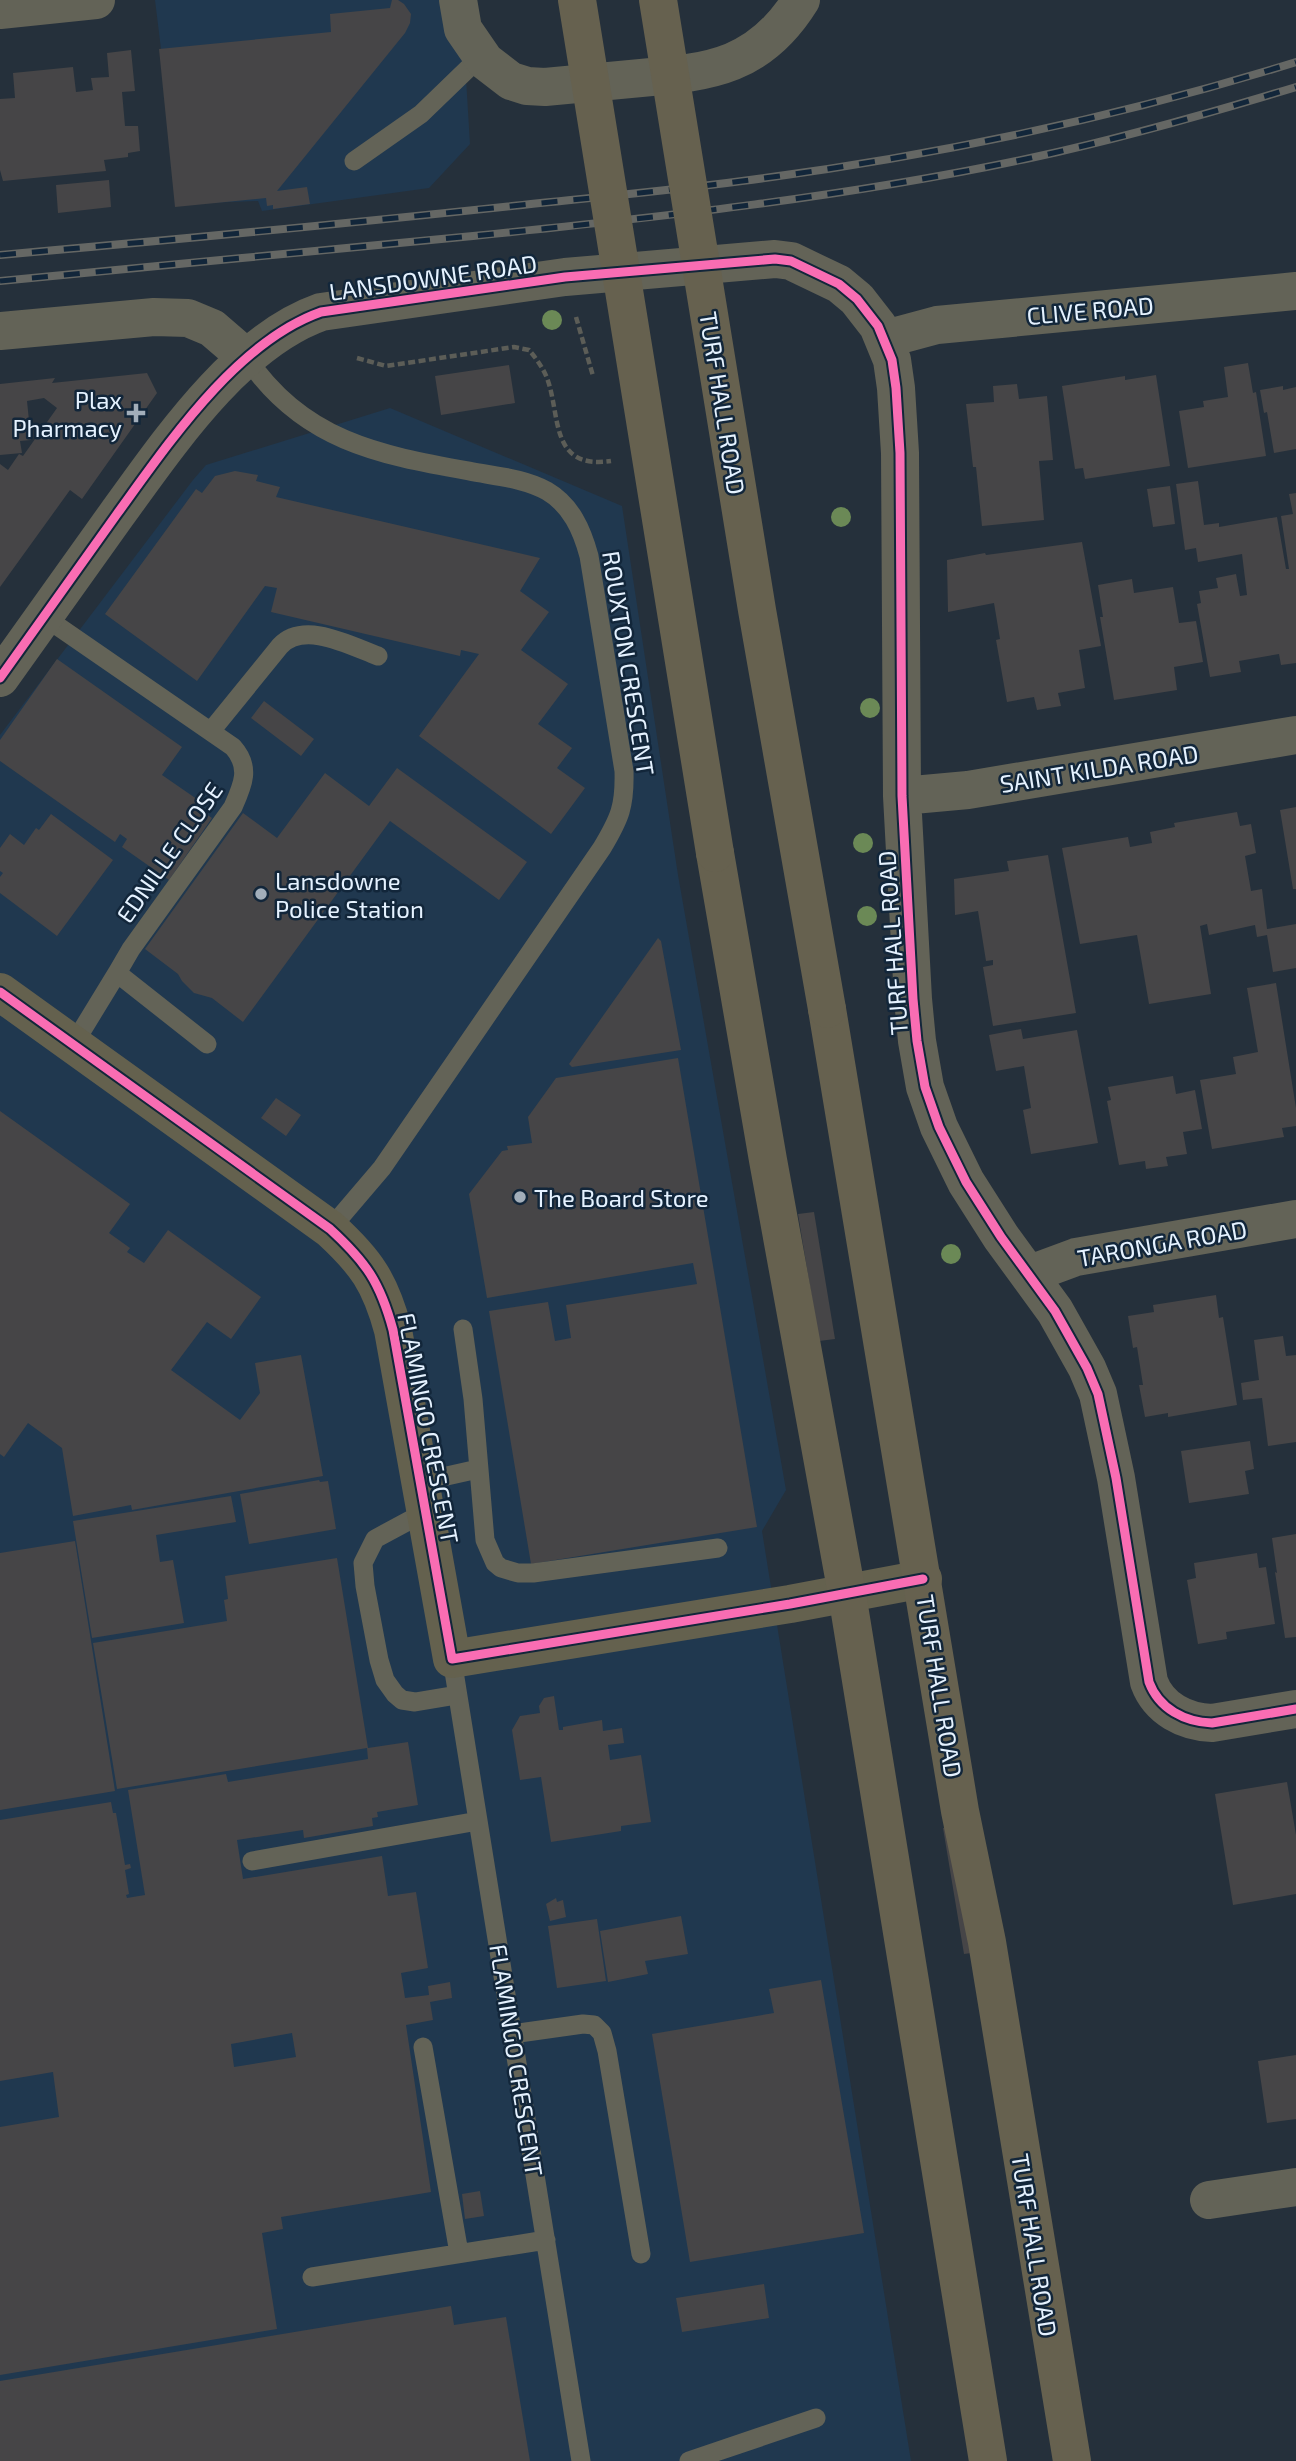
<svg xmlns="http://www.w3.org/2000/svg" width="1296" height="2461" viewBox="0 0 1296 2461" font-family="'Exo 2',sans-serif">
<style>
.built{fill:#20384f}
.building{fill:#464547;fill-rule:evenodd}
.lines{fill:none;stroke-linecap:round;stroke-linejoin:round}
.path{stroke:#5c5d57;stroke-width:4.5;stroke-dasharray:7 3.5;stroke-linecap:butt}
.lane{stroke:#636357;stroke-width:19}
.street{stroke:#636357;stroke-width:38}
.secondary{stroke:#64614e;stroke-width:38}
.primary{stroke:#66614f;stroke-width:38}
.rail-casing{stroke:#656764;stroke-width:8}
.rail{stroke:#12263a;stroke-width:5;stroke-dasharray:16;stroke-linecap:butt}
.primary-bridge{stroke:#66614f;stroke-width:38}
.cycleway-casing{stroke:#12263a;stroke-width:13}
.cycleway{stroke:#f96db3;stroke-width:9}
.tree{fill:#6b8956}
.poi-dot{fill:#a2aeba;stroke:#12263a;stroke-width:2.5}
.labels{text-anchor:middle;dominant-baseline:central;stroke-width:5;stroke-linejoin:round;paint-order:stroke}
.street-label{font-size:24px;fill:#e5f2ff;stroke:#12263a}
.poi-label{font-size:24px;fill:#e5f2ff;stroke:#12263a;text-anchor:start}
</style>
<rect width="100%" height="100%" fill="#25303b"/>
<path class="built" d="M155,0h303l5,29 7,115 -41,44 -167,23 -4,-10 -78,3z
M390,408l232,98 56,369 108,615 -24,41 149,930h-911v-1726l193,-255 13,-15z"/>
<path class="building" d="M392,0h6l6,4 7,10 -1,9 -5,10 -128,158 30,-4 3,17 -37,5v-4l-6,1 -1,-8 -91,9 -16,-158 172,-17 -1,-18 60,-6z
M131,50l4,41 -13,1 3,34h13l2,25 -12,2v4l-24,3 2,11 -103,10 -3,-11v-71l15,-1 -2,-25 60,-6 3,25 17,-2 -2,-12 18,-1 -2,-24z
M109,180l2,27 -53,6 -2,-28z
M1248,363l5,30 3,-1 10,64 -78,12 -9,-57 25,-4 -1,-6 25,-4 -4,-30z
M509,365l6,38 -74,12 -6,-39z
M147,373l10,20 -75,106 -12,-9 -70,97v-123l8,6 11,-16 4,2 34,-48 -13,-10 -17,3 4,39 -11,1 2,12 -22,2v-71l55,-6 -3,5z
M1156,375l14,91 -85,13 -2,-11 -8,1 -13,-83 63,-10v4z
M1017,384l2,15 28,-3 6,64 -14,1 5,59 -62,6 -6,-59h-3l-7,-63 28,-2 -1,-16z
M1283,386v4l13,-3v62l-22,4 -7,-41 -3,1 -4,-23z
M235,471l23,4 -2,6 24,6 -4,10 264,61 -20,33 29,21 -28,38 47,34 -30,40 34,24 -15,20 28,20 -34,46 -132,-98 60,-82 -18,-4 -1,6 -189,-44 6,-24 -12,-2 -68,95 -92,-67 91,-125 6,4 13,-17z
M1198,481l6,44 15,-2v4l58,-10 9,52h3l-8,-53 12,-2 -4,-20 7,-1v170l-15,2 -2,-11 -40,7 2,11 -31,5 -13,-73 4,-1 -2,-12 19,-3 -2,-10 20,-4 4,22 7,-1 -5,-41 -44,8 -2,-14 -11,2 -9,-66z
M1170,486l5,38 -22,3 -6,-38z
M1082,542l19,104 -22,4 6,38 -27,5 3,13 -24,4 -3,-13 -27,5 -11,-62 4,-1 -6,-36 -46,9 -1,-52 38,-7 1,2z
M1132,579l2,14 39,-6 6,36 17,-2 7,41 -29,5 3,23 -63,10 -14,-83h3l-5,-32z
M57,659l125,88 -20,28 42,29 -5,5 13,9 -43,62 -47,-33 5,-8 -7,-5 -5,8 -115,-81v-21z
M264,701l50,38 -13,17 -50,-38z
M397,768l130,94 -28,38 -109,-79 -147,201 -31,-24 -18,-5 -12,-12 -4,-7 -33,-25 98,-136 34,25 48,-65 44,33z
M1296,807v82h-3l-13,-79z
M1237,812l3,14 11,-2 5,29 -11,3 6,35 11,-2 5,40 29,-5v44l-23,4 -6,-37 -10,2 -2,-12 -46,10 -2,-11 -7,2 11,68 -62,10 -12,-69 -57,9 -18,-96 66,-11 2,10 22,-4 -2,-11 25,-5 -1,-4z
M51,814l62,46 -56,76 -57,-43v-16l3,-4 -3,-2v-23l10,-14 14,11 12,-17 3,2z
M1048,855l28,158 -83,13 -10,-59 10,-2v-5l-7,1 -8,-50 -23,4 -1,-36 55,-8 -2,-10z
M658,938l3,3 20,109 -109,17 -3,-3z
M1276,983l20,125v18l-14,2 2,9 -72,12 -12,-69 36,-6 -3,-17 25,-5 -11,-64z
M1021,1029l2,10 54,-9 21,113 -67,11 -8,-44 8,-2 -7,-42 -28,5 -7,-36z
M678,1058l79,469 -226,37 -42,-253 59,-9 7,39 16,-3 -5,-33 131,-21 -4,-21 -206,35 -18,-104 33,-43 6,-1 -1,-4 25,-3 -4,-26 28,-39z
M1173,1076l3,18 19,-4 7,39 -19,3 4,22 -21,3 2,9 -22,3 -1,-8 -26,4 -12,-64 4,-1 -3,-13z
M276,1098l25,17 -15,21 -25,-18z
M0,1111l130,93 -21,29 21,15 -3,4 17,11 24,-33 93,67 -30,42 -24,-17 -36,48 69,50 20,-27 -5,-30 46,-8 22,121 -191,34 -1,-5 -58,11 -11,-68 -34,-25 -24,34 -4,-3z
M814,1212l21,127 -16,2 -21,-127z
M1216,1295l3,23 4,-1 14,88 -69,12v-4l-23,4 -6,-32h4l-6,-38 -4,1 -5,-32 26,-4 -1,-7z
M1283,1336l3,20 10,-1v87l-28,4 -6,-48 -19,2 -2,-17 18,-3 -5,-40z
M1250,1441l4,28 -9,2 4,23 -60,9 -8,-52z
M319,1480l1,2 8,-1 8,48 -87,15 -9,-50z
M231,1496l5,26 -80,13 4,27 13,-2 11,63 -92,15 -19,-117z
M1296,1534v103l-11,1 -10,-66 2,1 -5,-35z
M75,1541l40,250 -115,19v-257z
M1257,1553l2,15 7,-1 9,57 -49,8 1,7 -29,5 -11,-64 9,-2 -2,-15z
M337,1558l31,190 40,-6 10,63 -41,7 1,5 -6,1 1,8 -69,12 -1,-8 -66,10 6,39 139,-23 6,40 28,-4 12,76 -27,5 4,25 24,-3 -1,-9 22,-4 2,16 -22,4 3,18 -27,5 25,167 -150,25 2,12 -21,4 15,96 -277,46v-248l59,-10 -6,-45 -53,9v-261l111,-18 2,11h3l9,52 5,-1 1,4 -6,2 4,24 -3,1 1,3 18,-3 -17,-105 98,-16 2,8 140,-23 -1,-11 -250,41 -24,-146 134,-22 -3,-21 4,-1 -3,-23zM292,2033l4,24 -62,10 -3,-23z
M554,1696l5,34h4v-3l39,-7 1,11 19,-3 2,15 -16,2 2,15 31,-5 10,67 -30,4v5l-70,11 -10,-65 -21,3 -8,-50 8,-14 20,-3 -1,-7 5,-8z
M1287,1782l9,53v59l-63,11 -18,-111z
M959,1825l20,127 -15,2 -21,-126z
M556,1898l1,4 6,-2 3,17 -16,4 -4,-17z
M681,1916l7,38 -43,7 3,13 -40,8 -8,-51z
M597,1919l9,62 -49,7 -9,-62z
M821,1980l43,253 -174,29 -38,-228 122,-21 -5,-24z
M1296,2055v64l-29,4 -9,-62z
M480,2191l4,25 -19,3 -3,-25z
M764,2284l5,34 -87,14 -6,-34z
M451,2306l3,19 52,-8 24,144h-530v-80z"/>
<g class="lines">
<path class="path" d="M576,317l17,59
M357,358l29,8 128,-19 15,3c7,8 14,18 18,28 14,37 2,92 64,83"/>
<path class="lane" d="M354,161l67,-47 60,-58
M247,358c55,82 131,97 222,113 25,5 55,7 78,20 24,14 35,39 42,65l35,215c1,35 -4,47 -22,77l-220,320 -52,61
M43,616l190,131c18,20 10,38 0,60l-102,142 -14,24 90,71
M211,731l69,-85c24,-26 71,0 98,10
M73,1045l44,-72
M463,1329l10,70 12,141 10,23 6,5 17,5h15l185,-25
M420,1482l58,-13
M425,1512l-50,27 -12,24 2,23 14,74 6,20 10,14 7,6 13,2 42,-7
M452,1659l129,802
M252,1861l226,-40
M512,2034l71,-10 11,1 8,8 5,18 34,203
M423,2047l36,206
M312,2277l234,-37
M689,2461l127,-43"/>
<path class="street" d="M458,0l5,29 22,32 26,20 16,5 18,1c32,-3 64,-6 96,-9 71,-6 119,-12 160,-78
M0,10l96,-10
M0,331l154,-14 34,1 24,10 35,30
M885,339l52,-14 359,-34
M0,678c39,-54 78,-109 117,-164 51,-70 119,-172 204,-202l244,-35 210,-18 16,2 48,23 18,15 21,27 14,34 4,28 4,65 2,343 11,203 4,42 8,46 14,40 27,55 35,55 54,74 32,57 11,26 18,84 33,204c10,27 36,40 63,41l84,-14
M902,796l66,-6 328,-55
M1030,1274l46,-17 220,-38
M1209,2200l87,-13"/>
<path class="secondary" d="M0,992l330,237c36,33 50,53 63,101l59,329 338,-55 133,-25"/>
<path class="primary" d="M715,853l53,307 79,434 141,867
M827,1009l133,802 27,131 85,519"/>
<defs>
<path id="rail" d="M0,255c171,-15 342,-31 512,-49 77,-8 154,-15 230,-25 187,-24 374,-63 554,-119
M0,281c158,-15 315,-30 473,-45 188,-19 377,-39 562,-79 88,-19 175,-44 261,-70"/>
</defs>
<use href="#rail" class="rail-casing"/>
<use href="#rail" class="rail"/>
<path class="primary-bridge" d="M577,0l138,853
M658,0l99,610 70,399"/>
<defs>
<path id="cycleway" d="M0,678c39,-54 78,-109 117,-164 51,-70 119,-172 204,-202l244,-35 210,-18 16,2 48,23 18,15 21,27 14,34 4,28 4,65 2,343 11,203 4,42 8,46 14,40 27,55 35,55 54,74 32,57 11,26 18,84 33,204c10,27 36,40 63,41l84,-14
M0,992l330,237c36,33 50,53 63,101l59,329 338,-55 133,-25"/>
</defs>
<use href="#cycleway" class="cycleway-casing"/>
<use href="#cycleway" class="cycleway"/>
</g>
<g class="tree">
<circle cx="552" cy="320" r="10"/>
<circle cx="841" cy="517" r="10"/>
<circle cx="870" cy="708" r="10"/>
<circle cx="863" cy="843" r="10"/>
<circle cx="867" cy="916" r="10"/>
<circle cx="951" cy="1254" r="10"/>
</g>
<g class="poi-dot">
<path d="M132.5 402.5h7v7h7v7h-7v7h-7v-7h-7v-7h7z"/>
<circle cx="261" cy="894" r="7"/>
<circle cx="520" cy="1197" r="7"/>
</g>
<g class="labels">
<g class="street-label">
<text transform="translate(433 277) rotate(-8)">LANSDOWNE ROAD</text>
<text transform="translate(1090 310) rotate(-5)">CLIVE ROAD</text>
<text transform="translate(723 403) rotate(81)">TURF HALL ROAD</text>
<text transform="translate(629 663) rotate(81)">ROUXTON CRESCENT</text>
<text transform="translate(1099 768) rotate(-9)">SAINT KILDA ROAD</text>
<text transform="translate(169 852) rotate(-55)">EDNILLE CLOSE</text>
<text transform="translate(892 943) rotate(-94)">TURF HALL ROAD</text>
<text transform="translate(1162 1243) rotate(-10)">TARONGA ROAD</text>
<text transform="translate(429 1428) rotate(79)">FLAMINGO CRESCENT</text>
<text transform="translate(940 1686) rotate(81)">TURF HALL ROAD</text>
<text transform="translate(517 2060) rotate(81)">FLAMINGO CRESCENT</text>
<text transform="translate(1035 2245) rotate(81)">TURF HALL ROAD</text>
</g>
<g class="poi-label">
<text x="122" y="399" text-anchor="end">Plax<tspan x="122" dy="28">Pharmacy</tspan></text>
<text x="275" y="880">Lansdowne<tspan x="275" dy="28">Police Station</tspan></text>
<text x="534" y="1197">The Board Store</text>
</g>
</g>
</svg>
